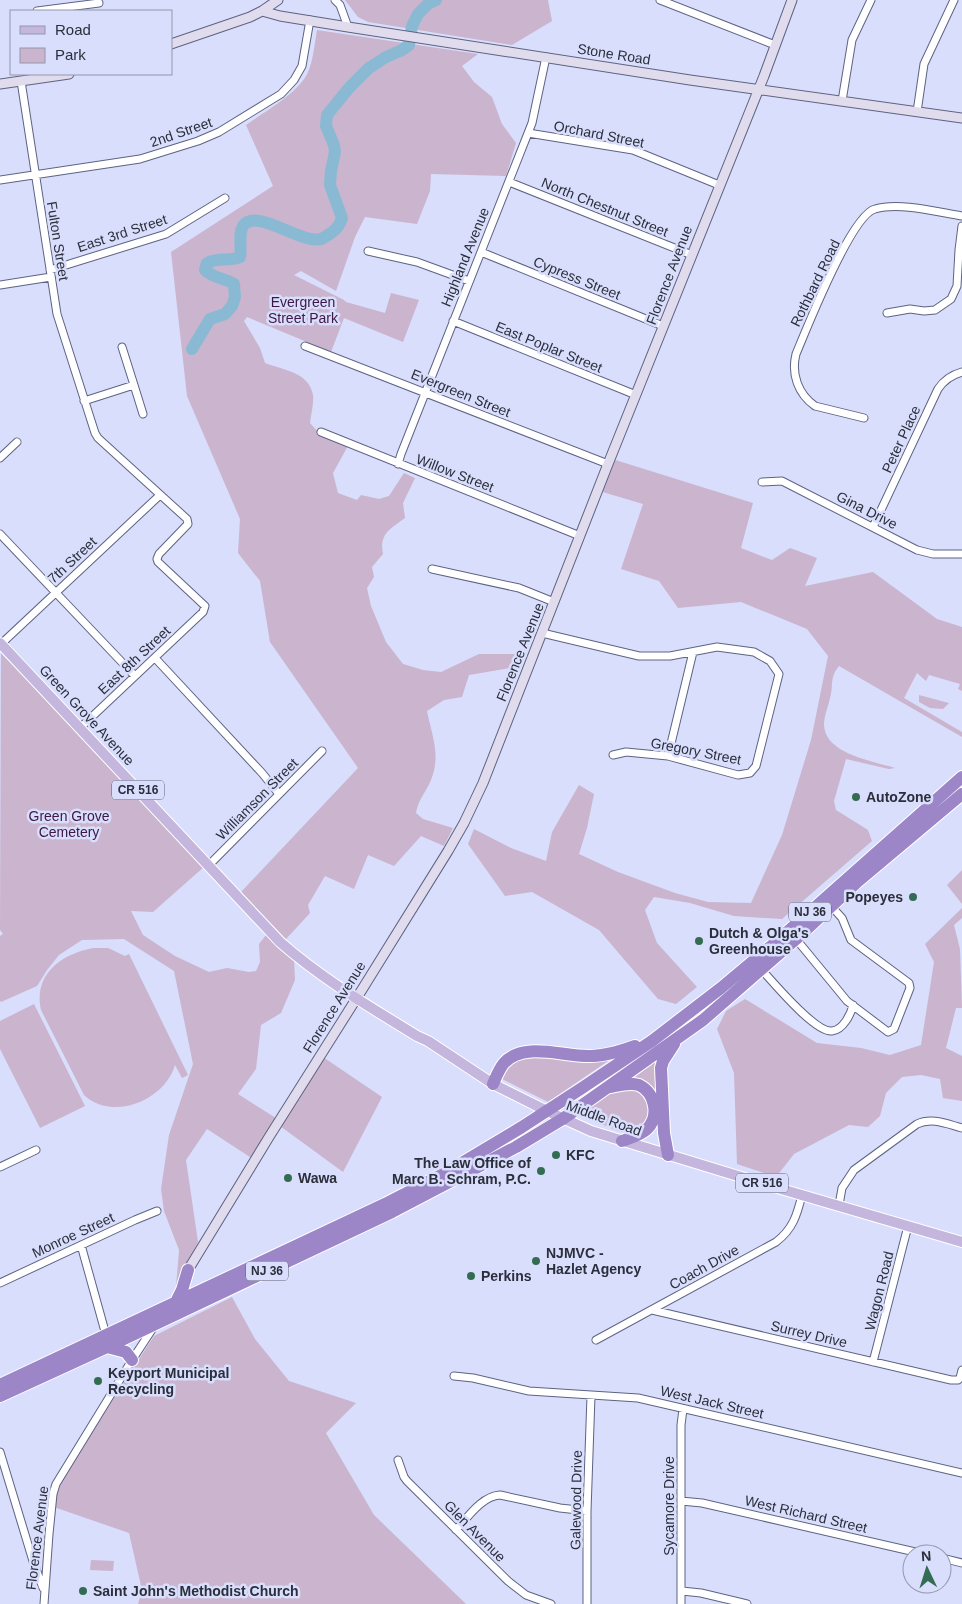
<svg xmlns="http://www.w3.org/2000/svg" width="962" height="1604" viewBox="0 0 962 1604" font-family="Arial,sans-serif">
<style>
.green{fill:#cbb4ce}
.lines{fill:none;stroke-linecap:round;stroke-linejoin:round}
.river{stroke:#8abad3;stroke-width:12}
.street-casing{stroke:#5d6382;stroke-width:9}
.secondary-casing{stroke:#5d6382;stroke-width:11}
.primary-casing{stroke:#fff;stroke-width:12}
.highway-casing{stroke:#fff;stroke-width:14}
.street{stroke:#fff;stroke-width:7}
.secondary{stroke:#e1dbee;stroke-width:9}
.primary{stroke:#c4b6dd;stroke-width:10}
.highway{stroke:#9c86c7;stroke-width:12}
.poi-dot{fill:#346c53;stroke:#d8defb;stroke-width:2}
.labels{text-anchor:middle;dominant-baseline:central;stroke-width:5;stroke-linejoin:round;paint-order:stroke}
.shield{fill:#d8defb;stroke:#5f6375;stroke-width:1}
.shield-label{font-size:12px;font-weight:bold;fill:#2b2e3b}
.street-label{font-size:14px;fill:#2b2e3b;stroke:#d8defb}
.park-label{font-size:14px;fill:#3e1745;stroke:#d8defb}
.poi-label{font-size:14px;font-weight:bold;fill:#2b2e3b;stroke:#d8defb;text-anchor:start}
</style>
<rect width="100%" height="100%" fill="#d8defb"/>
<path class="green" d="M345,0h203l4,21 -40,24 -144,-23 -10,-5z
M317,30l161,24 -16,12 12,16 18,15 10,27 14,19 -10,33 -75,-2 -1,17 -13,33 -52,-7 -10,20 -19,54 -35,-20 -7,4 50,25 2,2 39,11 6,-20 28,7 -16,42 -59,-24 -13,34 -84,-35 -3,4 16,27 5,15c18,7 44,9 48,32 1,8 -2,19 -3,28l8,9 31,12 -16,29 5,20 19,7 4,-5 18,4 10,-3 15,-23 11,5 -12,25 2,15c-15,11 -26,16 -22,36l-11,13 2,10 -7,11 4,18 15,36 17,22 20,6 18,2 38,-18h46l-4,12 -52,9 -7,22 -18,3 -17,11c5,25 14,44 4,69 -5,12 -13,20 -15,33l7,6 30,9 -9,18 -23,-10 -27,30 -26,-11 -14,34 -29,-13 -17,29 2,8 -24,26 -45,-47 117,-124 -88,-126 -10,-61 -22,-28 2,-34 -53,-123 -16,-144 102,-66 -27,-61c18,-13 53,-32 62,-53 5,-10 7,-31 9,-42z
M609,458l144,45 -12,45 31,12 18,-12 27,10 -12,28 68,-14 64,47 25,8v64l-4,-2 2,-5 -31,-9 -3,6 -9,-8 -13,25 58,34v5l-123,-71c-10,12 -5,19 -9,32 -2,9 -6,18 -6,27 1,29 49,36 71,43l-6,1 -43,-10 -12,42 2,9 32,20 4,11 -90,78 -48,-3 -44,-13 -36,-6 -9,13 12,33 40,44 -21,17 -18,-5 -59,-69 -67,-38 -27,4 -37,-52 6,-15 37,19 35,13 6,-29 27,-47 15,9 -7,34 -8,26 39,18 57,21 33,9 43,1 31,-68 29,-95 17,-84 -21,-27 -66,-27 -63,6 -19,-27 -38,-12 22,-65 -47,-14z
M1,653l204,213 -52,46 -22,-1 12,24 32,21 34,16 18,-4 22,4 7,-1 4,-9 -1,-18 7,-9 28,25 1,20 -14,33 -20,12 -5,44 -18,25 41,26 41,-65 62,42 -39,75 -63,-46 -27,33 -46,-30 -21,31 12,82 -22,45 3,-37 -15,-39 -3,-22 8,-54 24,-71 -19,-93 -50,-32 -42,1 -23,15 -12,15 -10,16 -36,16 -1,-1v-65l3,-2 -3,-4z
M919,695l26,7 4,1 -6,6 -13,-1 -11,-6z
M962,870v34l-15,-19z
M962,908v10l-8,7 6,24 2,59h-6l-10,40 16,8v45l-19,-3 -3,-19 -19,-4 -19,2 -16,16 -6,23 -12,11 -19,-2 -55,29 -18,23 -39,-13 -3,-91 -17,-44 9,-18 19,-12 72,44 44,5 29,7 31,-10 13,-83 -9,-18z
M93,948h15l17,8 4,-2 59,121 -6,3 -7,-13c-10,35 -62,57 -91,30l-43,-85c-8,-35 20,-56 52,-62z
M34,1004l51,102 -45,22 -40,-79v-28z
M521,1055l90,4 -63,43 -46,-23v-7z
M659,1059l-1,38 -17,-17 -6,-3z
M620,1087l23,4 8,16 -4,17 -17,9 -12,-2 -38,-16z
M232,1297l23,42 34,42 67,22 -30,30 48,82 92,89h-328l4,-14 -13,-57 -78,-27 2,-14 101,-156z
M91,1560l23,1 -1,10 -23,-1z"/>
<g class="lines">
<path class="river" d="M192,349l18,-30 15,-5 7,-8 3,-9 -1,-13c-10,-6 -21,-6 -29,-14l2,-7c12,-6 22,-1 33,-6 2,-9 -2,-23 3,-31 13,-19 57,18 78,13 3,-1 7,-4 10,-6 6,-4 9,-8 11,-15l-12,-33 1,-14 4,-19 -1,-7 -8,-19 1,-11 22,-27 20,-20 17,-11 16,-7 7,-5 3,-19 6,-12 10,-10 8,-4"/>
<defs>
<path id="street" d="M335,0l5,5 8,22
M660,0l115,45
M37,11l62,-8
M21,81l36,233 38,119 3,5 89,81 1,5 -29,30 -2,5 1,3 47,44 -2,6 -123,116
M842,101l10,-61 19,-40
M917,112l7,-48 30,-64
M528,133l105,17 86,35
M0,180l140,-21 58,-18 21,-9 62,-38 13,-14 8,-14 8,-46
M509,182l183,73
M368,251l49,11 52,19
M481,252l182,74
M50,270l116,-36 59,-36
M0,285l51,-8
M887,313l23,-4 14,2 11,-1 16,-11 6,-13 2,-36 3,-24
M453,321l183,74
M305,346l303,118
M134,385l9,29
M84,401l50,-16 -12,-38
M864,418l-49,-12c-17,-12 -24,-32 -19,-52 11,-26 55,-139 79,-145 25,-7 62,3 87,7
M321,432l259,104
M0,458l17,-16
M398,464l3,-10 131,-331 14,-66
M762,482l20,-1 135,69 16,4h29
M873,527l65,-138c6,-9 13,-14 24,-17
M0,534l135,142
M432,569l87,19 35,14
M542,633l97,23h31l47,-9 37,5 16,9 9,13 -23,92 -6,7 -12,2 -70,-19 -42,-4 -13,3
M0,645l160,-150
M155,658l107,115 17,21
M668,756l25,-104
M209,865l113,-114
M796,939l51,62 41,31 6,-3 16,-41 -1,-5 -58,-43 -9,-22 -11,-12
M761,969c12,13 54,64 71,62 11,-1 19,-17 21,-26
M0,1167l36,-17
M839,1205l3,-17 12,-18 63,-46c15,-7 30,0 45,4
M81,1245l25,90
M0,1283l135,-63 22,-9
M652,1310l299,70h7l2,-2 2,-8
M596,1340l180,-98c17,-13 21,-27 26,-47
M873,1362l35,-136
M454,1376l19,2 56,13 109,7 324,75
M0,1452l33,109 10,27
M398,1460l6,17 3,4 101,100 18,14 25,9
M681,1501l21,2 222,51
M456,1530c12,-13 26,-34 44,-35l60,13 27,3
M942,1558l20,5
M682,1591l19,2 46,11
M44,1604l5,-70 4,-40 3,-10 76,-124 21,-32
M587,1604v-93l4,-115
M681,1604v-179l2,-16"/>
<path id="secondary" d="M262,11l18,5 68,11 342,53 272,38
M171,44l79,-27 12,-6 16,-11
M0,84l69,-10
M188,1270l81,-133 94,-149 85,-137 16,-28 19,-40 125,-319 156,-388 28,-76"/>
<path id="primary" d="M0,643l280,299c42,37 90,65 137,94l11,5 65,43 54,27 44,20 173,53 198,58"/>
<path id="highway" d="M493,1084c3,-7 6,-15 11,-21 20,-22 60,-6 86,-7 16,0 31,-5 45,-10
M611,1087c9,-2 19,-5 28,-2 16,8 21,31 8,44 -6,6 -17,9 -25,12
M668,1155l-4,-22 -3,-65 2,-7 11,-17
M176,1302l6,-12 6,-20
M107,1347l19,5 6,8
M0,1385l385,-181 62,-32 75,-45 60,-39 70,-47 69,-53 55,-46 186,-165
M0,1396l107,-49 285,-135 124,-65 48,-29 139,-98 93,-81 60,-56 106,-89"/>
</defs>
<use href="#street" class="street-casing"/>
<use href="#secondary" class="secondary-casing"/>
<use href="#primary" class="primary-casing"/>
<use href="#highway" class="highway-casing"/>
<use href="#street" class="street"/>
<use href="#secondary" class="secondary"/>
<use href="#primary" class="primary"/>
<use href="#highway" class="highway"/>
</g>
<g class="poi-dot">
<circle cx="856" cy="797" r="5"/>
<circle cx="913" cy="897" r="5"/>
<circle cx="699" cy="941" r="5"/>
<circle cx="556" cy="1155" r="5"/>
<circle cx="541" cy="1171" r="5"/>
<circle cx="288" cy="1178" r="5"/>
<circle cx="536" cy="1261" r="5"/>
<circle cx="471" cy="1276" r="5"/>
<circle cx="98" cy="1381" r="5"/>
<circle cx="83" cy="1591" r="5"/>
</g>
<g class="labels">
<g class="shield">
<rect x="112" y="780.5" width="52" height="19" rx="4"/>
<rect x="789" y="902.5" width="42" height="19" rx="4"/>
<rect x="736" y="1173.5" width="52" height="19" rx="4"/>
<rect x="246" y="1261.5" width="42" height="19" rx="4"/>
</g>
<g class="shield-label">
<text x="138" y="790">CR 516</text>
<text x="810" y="912">NJ 36</text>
<text x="762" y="1183">CR 516</text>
<text x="267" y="1271">NJ 36</text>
</g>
<g class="street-label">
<text transform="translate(614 54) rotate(9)">Stone Road</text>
<text transform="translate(181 132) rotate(-19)">2nd Street</text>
<text transform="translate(599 134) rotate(11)">Orchard Street</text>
<text transform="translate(605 207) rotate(22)">North Chestnut Street</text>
<text transform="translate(122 233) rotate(-18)">East 3rd Street</text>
<text transform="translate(58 241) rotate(81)">Fulton Street</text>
<text transform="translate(465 257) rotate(-68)">Highland Avenue</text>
<text transform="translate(669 275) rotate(-69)">Florence Avenue</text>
<text transform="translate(577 278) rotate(22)">Cypress Street</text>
<text transform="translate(815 283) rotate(-64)">Rothbard Road</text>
<text transform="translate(549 347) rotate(22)">East Poplar Street</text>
<text transform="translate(461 393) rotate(22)">Evergreen Street</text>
<text transform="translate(901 439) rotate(-65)">Peter Place</text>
<text transform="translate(455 473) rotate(21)">Willow Street</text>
<text transform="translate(867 510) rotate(27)">Gina Drive</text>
<text transform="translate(72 560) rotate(-43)">7th Street</text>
<text transform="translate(520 652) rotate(-68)">Florence Avenue</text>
<text transform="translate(134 660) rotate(-43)">East 8th Street</text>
<text transform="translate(87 715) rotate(47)">Green Grove Avenue</text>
<text transform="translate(696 751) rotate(11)">Gregory Street</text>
<text transform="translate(257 799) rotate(-45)">Williamson Street</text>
<text transform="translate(334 1007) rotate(-58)">Florence Avenue</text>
<text transform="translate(604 1118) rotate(20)">Middle Road</text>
<text transform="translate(73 1235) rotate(-25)">Monroe Street</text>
<text transform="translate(704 1267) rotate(-29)">Coach Drive</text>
<text transform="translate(879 1291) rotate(-76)">Wagon Road</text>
<text transform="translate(809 1334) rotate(13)">Surrey Drive</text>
<text transform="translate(712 1402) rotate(13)">West Jack Street</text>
<text transform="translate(576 1500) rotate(-89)">Galewood Drive</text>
<text transform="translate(669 1506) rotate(-90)">Sycamore Drive</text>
<text transform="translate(806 1514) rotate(13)">West Richard Street</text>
<text transform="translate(475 1531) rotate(45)">Glen Avenue</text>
<text transform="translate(37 1538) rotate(-83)">Florence Avenue</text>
</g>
<g class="park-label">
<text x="303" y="302">Evergreen<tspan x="303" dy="16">Street Park</tspan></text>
<text x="69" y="816">Green Grove<tspan x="69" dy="16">Cemetery</tspan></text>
</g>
<g class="poi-label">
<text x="866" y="797">AutoZone</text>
<text x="903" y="897" text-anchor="end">Popeyes</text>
<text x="709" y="933">Dutch &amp; Olga's<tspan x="709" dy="16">Greenhouse</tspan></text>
<text x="566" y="1155">KFC</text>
<text x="531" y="1163" text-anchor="end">The Law Office of<tspan x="531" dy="16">Marc B. Schram, P.C.</tspan></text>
<text x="298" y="1178">Wawa</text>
<text x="546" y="1253">NJMVC -<tspan x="546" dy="16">Hazlet Agency</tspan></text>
<text x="481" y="1276">Perkins</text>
<text x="108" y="1373">Keyport Municipal<tspan x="108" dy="16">Recycling</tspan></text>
<text x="93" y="1591">Saint John's Methodist Church</text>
</g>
</g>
<rect x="10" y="10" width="162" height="65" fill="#d8defb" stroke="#9398ae"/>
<rect x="20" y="26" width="25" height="8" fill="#c4b6dd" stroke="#9398ae"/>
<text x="55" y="35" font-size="15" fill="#2b2e3b">Road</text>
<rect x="20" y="48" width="25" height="15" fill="#cbb4ce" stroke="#9398ae"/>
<text x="55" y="60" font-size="15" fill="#2b2e3b">Park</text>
<g transform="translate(927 1569) rotate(356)"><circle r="24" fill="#d8defb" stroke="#9398ae"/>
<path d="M0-4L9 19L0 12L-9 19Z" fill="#346c53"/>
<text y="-8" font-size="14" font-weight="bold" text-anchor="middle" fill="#2b2e3b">N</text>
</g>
</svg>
